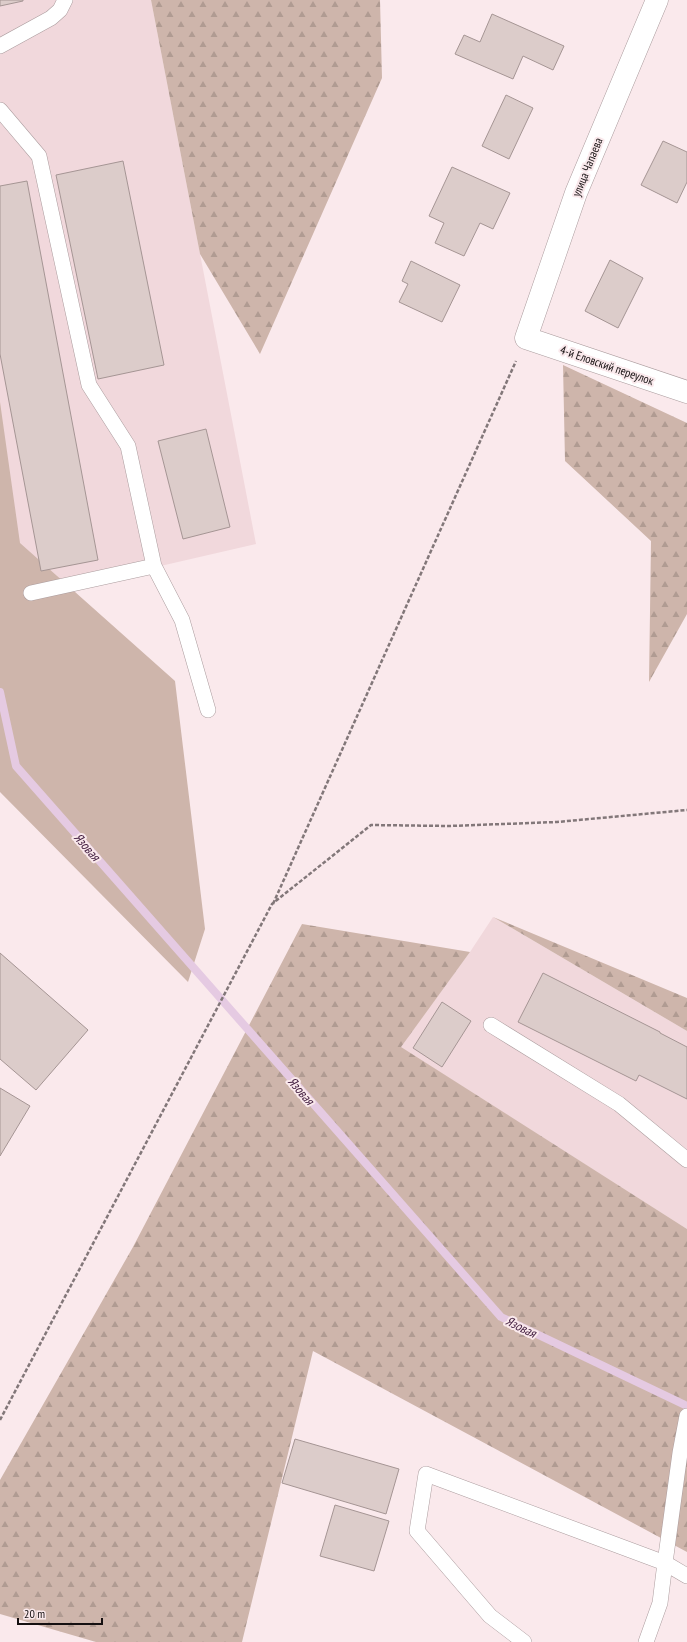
<svg xmlns="http://www.w3.org/2000/svg" width="687" height="1642" viewBox="0 0 687 1642" font-family="'PT Sans Narrow',sans-serif">
<style>
.built{fill:#f1d8dc}
.green{fill:#ceb5ab}
.forest{fill:url(#forest-firs)}
.lines{fill:none;stroke-linecap:round;stroke-linejoin:round}
.stream{stroke:#e5cae2;stroke-width:8}
.building{fill:#dcccca;stroke:#a59594}
.service-casing{stroke:#ac9d9f;stroke-width:16}
.minor-casing{stroke:#ac9d9f;stroke-width:23}
.path{stroke:#827779;stroke-width:2.5;stroke-dasharray:4 2;stroke-linecap:butt}
.service{stroke:#fff;stroke-width:15}
.minor{stroke:#fff;stroke-width:22}
.labels{text-anchor:middle;dominant-baseline:central;stroke-width:4;stroke-linejoin:round;paint-order:stroke}
.street-label{font-size:12px;fill:#151011;stroke:#fae9ec}
.water-label{font-size:13px;font-style:italic;fill:#452143;stroke:#fae9ec}
</style>
<defs>
<pattern id="forest-firs" width="22" height="20" patternUnits="userSpaceOnUse"><rect width="22" height="20" fill="#ceb5ab"/><path d="M5 1l3.5 6h-7zM16 11l3.5 6h-7z" fill="#b09b92"/></pattern>
</defs>
<rect width="100%" height="100%" fill="#fae9ec"/>
<path class="built" d="M0,0h151l105,544 -256,59z
M493,917l194,114v198l-287,-182 70,-95z"/>
<path class="green" d="M0,402l20,141 155,138 30,248 -17,53 -188,-190z"/>
<path class="forest" d="M151,0h229l2,78 -122,276 -60,-100z
M563,365l124,58v191l-38,68 2,-141 -86,-80z
M493,917l194,81v33z
M302,924l168,28 -69,95 286,182v323l-374,-201 -71,291h-146l-96,-28v-134l133,-233z"/>
<g class="lines">
<path class="stream" d="M0,692l16,74 485,551 186,89"/>
</g>
<path class="building" d="M0,0h23v1l-23,5z
M492,14l72,32 -11,24 -30,-14 -10,23 -58,-25 9,-19 16,7z
M506,95l27,13 -24,51 -27,-13z
M663,141l24,11v30l-10,21 -36,-18z
M123,161l41,204 -66,14 -42,-204z
M452,167l58,26 -17,36 -13,-6 -16,33 -29,-13 9,-20 -15,-7z
M27,181l71,379 -57,11 -41,-217v-168z
M610,260l33,18 -25,50 -33,-17z
M411,261l49,24 -18,37 -43,-20 9,-18 -6,-3z
M206,429l24,98 -47,12 -25,-98z
M0,953l88,77 -52,60 -36,-31z
M543,973l117,59v1l27,14v52l-48,-24 -3,6 -118,-59z
M442,1002l29,19 -29,46 -29,-19z
M0,1088l30,18 -30,50z
M295,1439l104,30 -13,45 -104,-31z
M335,1505l54,16 -15,50 -54,-15z"/>
<g class="lines">
<defs>
<path id="service" d="M0,46l51,-28 9,-8 5,-10
M0,110l39,46 50,229 39,61 26,120 -123,27
M154,566l28,54 26,90
M491,1025l128,79 68,56
M524,1642l-34,-26 -73,-85 9,-57 239,89 15,-110 7,-37
M646,1642l14,-39 5,-40 22,13"/>
<path id="minor" d="M657,0l-81,193 -50,145 161,54"/>
</defs>
<use href="#service" class="service-casing"/>
<use href="#minor" class="minor-casing"/>
<path class="path" d="M273,904l243,-543
M0,1420l272,-516 99,-79 78,1 108,-4 130,-12"/>
<use href="#service" class="service"/>
<use href="#minor" class="minor"/>
</g>
<g class="labels">
<g class="street-label">
<text transform="translate(587 167) rotate(-68)">улица Чапаева</text>
<text transform="translate(607 365) rotate(19)">4-й Еловский переулок</text>
</g>
<g class="water-label">
<text transform="translate(87 847) rotate(49)">Язовая</text>
<text transform="translate(301 1091) rotate(49)">Язовая</text>
<text transform="translate(521 1327) rotate(26)">Язовая</text>
</g>
</g>
<path d="M18 1618v6h84v-6" fill="none" stroke="#151011" stroke-width="2"/>
<text x="24" y="1618" font-size="12" fill="#151011" stroke="#fae9ec" stroke-width="3" paint-order="stroke">20 m</text>
</svg>
